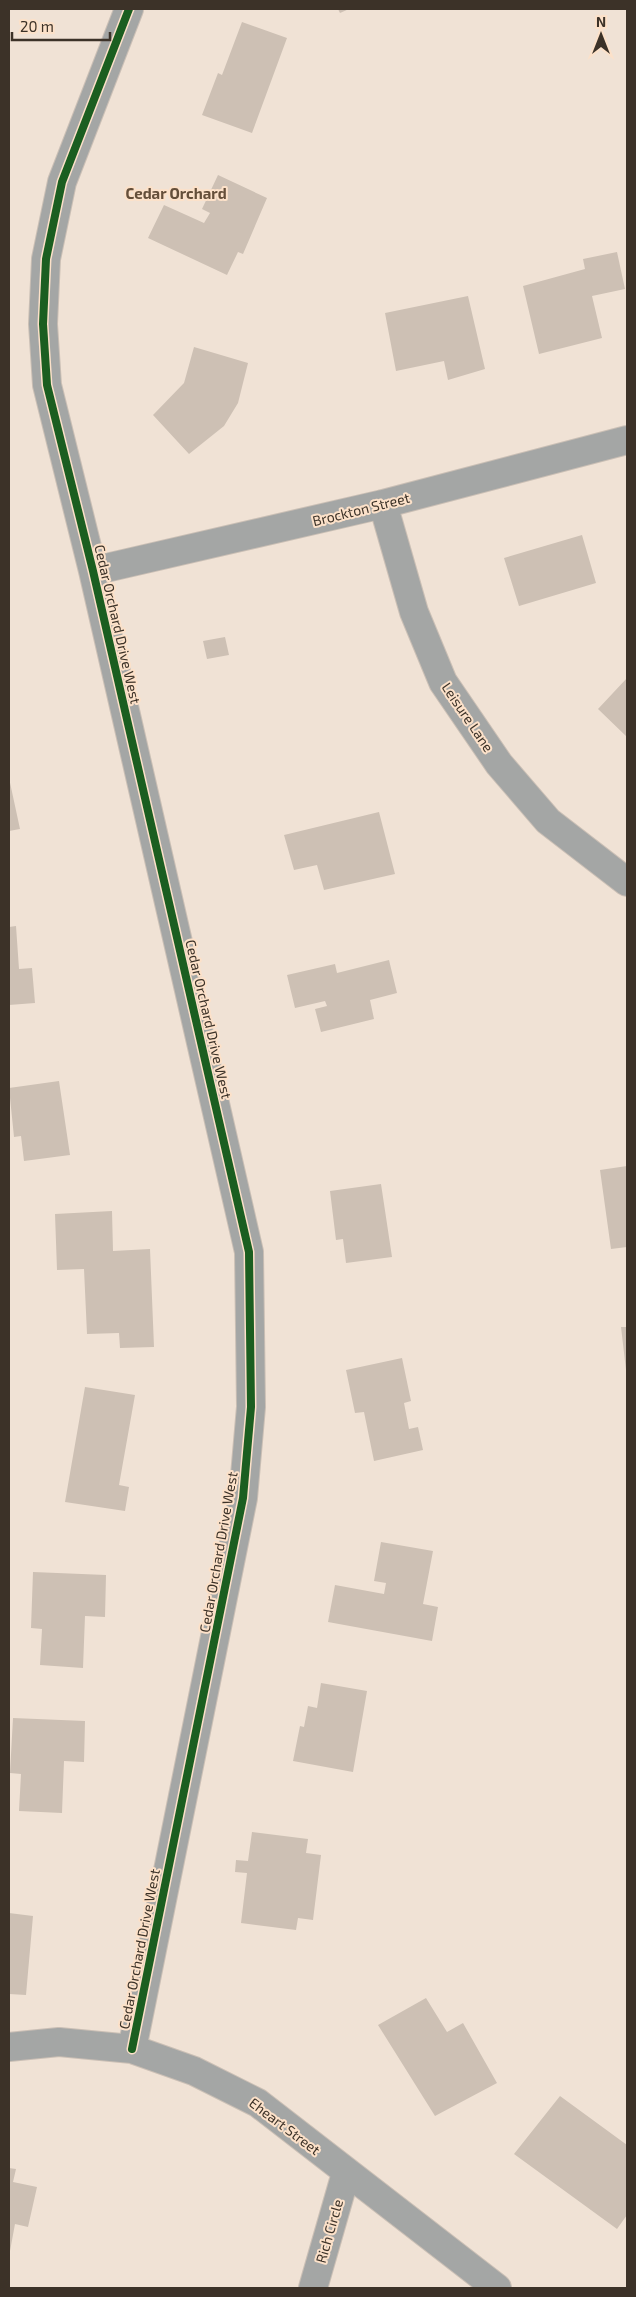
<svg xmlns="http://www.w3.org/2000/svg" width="636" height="2297" viewBox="0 0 636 2297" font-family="'Exo 2',sans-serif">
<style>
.building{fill:#cdc0b4}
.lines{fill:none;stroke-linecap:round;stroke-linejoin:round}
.minor-casing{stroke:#cabfb5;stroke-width:30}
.minor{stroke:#a4a6a5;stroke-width:28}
.cycleway-casing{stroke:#fce1c9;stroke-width:11}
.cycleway{stroke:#1b5e20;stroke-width:8}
.labels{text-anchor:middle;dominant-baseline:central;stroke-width:4;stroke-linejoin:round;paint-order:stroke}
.street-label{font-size:14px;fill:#3c3228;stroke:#fce1c9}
.neighbourhood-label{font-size:15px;font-weight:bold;fill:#654f3a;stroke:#fce1c9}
</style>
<rect width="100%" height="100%" fill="#f0e2d5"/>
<path class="building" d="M338,9h11l-9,4z
M242,22l45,16 -35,95 -50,-18 16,-42 4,2z
M218,175l49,23 -24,56 -5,-2 -11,23 -79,-37 16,-33 40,18 6,-10 -8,-4z
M617,252l8,37 -33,7 10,42 -63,16 -16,-68 62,-17 -2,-10z
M468,296l17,73 -37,11 -4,-19 -48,10 -11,-58z
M194,347l54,16 -10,40 -14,23 -35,28 -36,-39 31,-32z
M582,535l14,48 -77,23 -15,-48z
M225,637l4,18 -22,4 -4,-18z
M627,678v59l-29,-28z
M9,778l11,51 -11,2z
M379,812l16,62 -71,16 -7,-25 -23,5 -10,-35z
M16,926l3,43 13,-1 3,35 -26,2v-78z
M389,960l8,33 -27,7 4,19 -53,13 -6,-23 12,-3 -2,-5 -30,7 -8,-33 48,-11 2,9z
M59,1081l11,74 -46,6 -3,-25 -7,1 -5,-49z
M627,1166v81l-16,2 -11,-79z
M381,1184l11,73 -46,6 -3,-24 -7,1 -6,-49z
M112,1211l1,40 37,-2 4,98 -34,1 -1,-15 -32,1 -3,-65 -27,1 -2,-56z
M621,1327h6v43h-1z
M402,1358l9,43 -7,2 5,26 9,-2 5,23 -49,11 -10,-49 -9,1 -9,-43z
M85,1387l50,8 -16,90 10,2 -4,24 -60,-9z
M381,1542l52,9 -10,53 15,3 -6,34 -104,-19 7,-37 49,9 2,-11 -12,-2z
M33,1572l73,3 -1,42 -20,-1 -2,52 -43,-3 2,-36 -11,-1z
M321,1683l46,8 -14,81 -60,-11 7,-35 4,1 4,-21 9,2z
M13,1718l72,3 -1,41 -20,-1 -2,52 -43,-2 2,-37 -11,-1z
M252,1832l56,7 -2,14 15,2 -8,65 -15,-2 -2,12 -55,-7 6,-50 -12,-1 1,-12 12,1z
M9,1913l24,3 -7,79 -17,-1z
M426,1998l21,34 16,-9 34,60 -62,33 -57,-91z
M560,2096l67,49v70l-10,14 -103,-75z
M9,2168l7,1 -3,13 24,5 -9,40 -13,-3 -5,27z"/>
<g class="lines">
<defs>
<path id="minor" d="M129,9l-67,173 -16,77 -3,65 4,61 46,186 156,681 2,155 -8,91 -111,551
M383,504l31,108 29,70 56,82 49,57 79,61
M93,571l290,-67 244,-64
M9,2047l50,-5 73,7 62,22 64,32 239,185
M313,2288l33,-115"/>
</defs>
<use href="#minor" class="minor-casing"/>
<use href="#minor" class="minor"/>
<defs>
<path id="cycleway" d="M129,9l-67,173 -16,77 -3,65 4,61 46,186 156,681 2,155 -8,91 -111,551"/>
</defs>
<use href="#cycleway" class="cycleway-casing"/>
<use href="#cycleway" class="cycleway"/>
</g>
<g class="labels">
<g class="street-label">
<text transform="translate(361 509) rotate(-14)">Brockton Street</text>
<text transform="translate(118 624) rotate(77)">Cedar Orchard Drive West</text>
<text transform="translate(468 717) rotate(56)">Leisure Lane</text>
<text transform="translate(209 1019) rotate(77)">Cedar Orchard Drive West</text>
<text transform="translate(218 1552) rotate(-80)">Cedar Orchard Drive West</text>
<text transform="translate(139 1949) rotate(-79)">Cedar Orchard Drive West</text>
<text transform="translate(285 2126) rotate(37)">Eheart Street</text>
<text transform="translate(329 2231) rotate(-74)">Rich Circle</text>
</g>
<g class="neighbourhood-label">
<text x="176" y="193">Cedar Orchard</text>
</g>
</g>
<rect width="636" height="2297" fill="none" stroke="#3c3228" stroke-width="20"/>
<g transform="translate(601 35)" stroke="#fce1c9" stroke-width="4" paint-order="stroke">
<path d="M0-4L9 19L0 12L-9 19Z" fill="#3c3228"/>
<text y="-8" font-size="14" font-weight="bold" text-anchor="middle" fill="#3c3228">N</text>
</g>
<path d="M12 32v8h98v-8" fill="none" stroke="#3c3228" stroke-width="2.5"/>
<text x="20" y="32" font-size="15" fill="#3c3228" stroke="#fce1c9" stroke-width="4" paint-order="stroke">20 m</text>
</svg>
